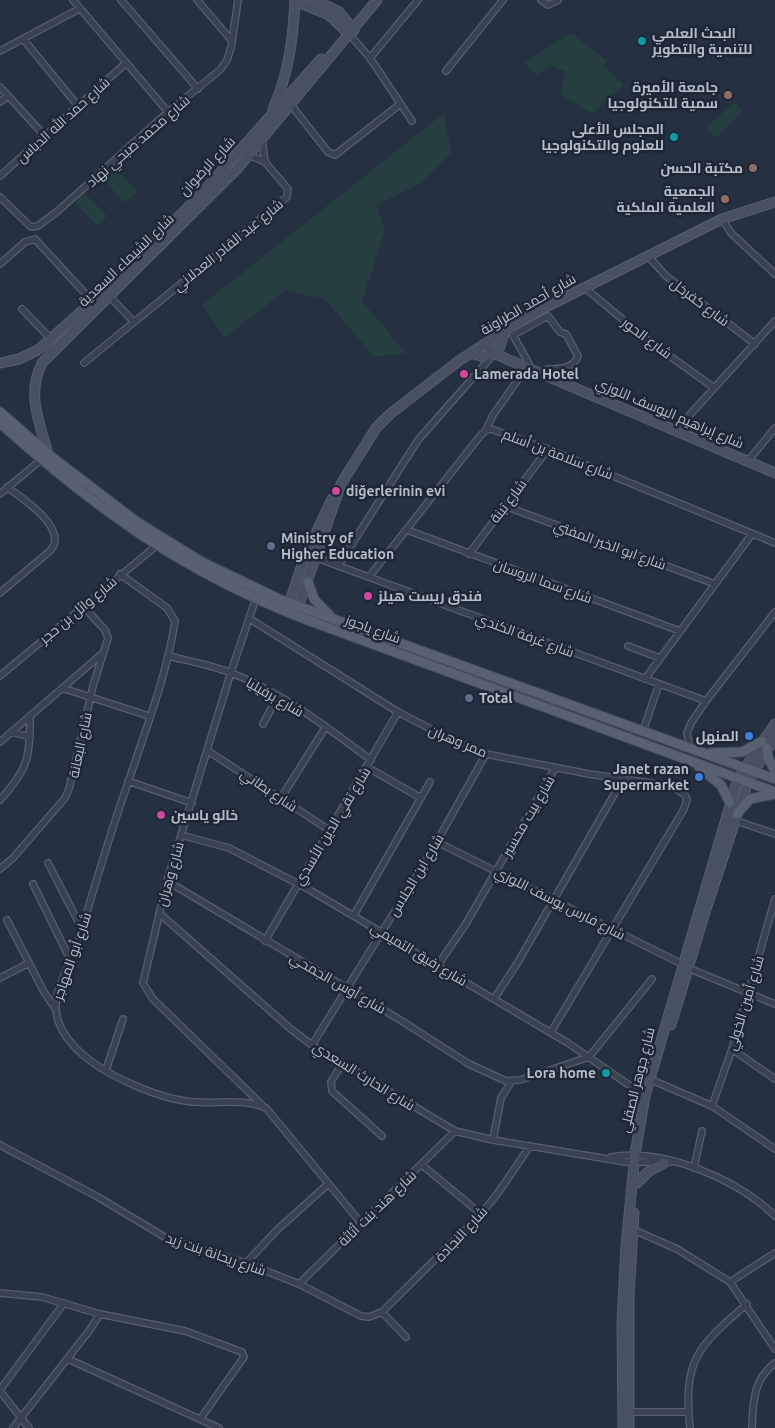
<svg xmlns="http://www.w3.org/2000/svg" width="775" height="1428" viewBox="0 0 775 1428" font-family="Ubuntu,Cairo,sans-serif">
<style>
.green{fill:#273e41}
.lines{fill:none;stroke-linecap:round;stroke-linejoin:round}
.street-casing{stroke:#57606d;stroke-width:8}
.secondary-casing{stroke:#57606d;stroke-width:11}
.primary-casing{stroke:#424b59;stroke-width:11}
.street{stroke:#394250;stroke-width:5.5}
.secondary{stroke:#475163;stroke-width:9}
.primary{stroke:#576170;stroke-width:9}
.culture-dot{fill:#0f9aa8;stroke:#1e2735;stroke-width:2}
.education-dot{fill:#8d6e63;stroke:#1e2735;stroke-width:2}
.hotel-dot{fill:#d1479c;stroke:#1e2735;stroke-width:2}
.service-dot{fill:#5c6f8a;stroke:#1e2735;stroke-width:2}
.shop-dot{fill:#3f7fe0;stroke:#1e2735;stroke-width:2}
.labels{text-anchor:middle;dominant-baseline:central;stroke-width:5;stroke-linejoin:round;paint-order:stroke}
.poi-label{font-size:14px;font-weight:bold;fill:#b5beca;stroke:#1e2735;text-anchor:start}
.street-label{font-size:14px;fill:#b5beca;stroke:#1e2735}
</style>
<rect width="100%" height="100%" fill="#253040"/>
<path class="green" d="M571,33l36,28 -4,5 21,19 -32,28 -31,-18 4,-24 -16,-6 -12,11 -13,-13z
M734,102l9,10 -28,26 -9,-10z
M444,113l7,40 -30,30 -44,22 8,26 -23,70 44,52 -32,4 -48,-57 -40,-10 -61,48 -23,-33z
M115,168l22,24 -12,11 -22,-24z
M84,193l23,23 -9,10 -23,-23z"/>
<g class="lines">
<defs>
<path id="street" d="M73,0l95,112
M121,0l77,89
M197,0l35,41
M541,0l7,5 10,-5
M350,35l20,23 42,63
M24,40l54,66
M0,51l79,-42
M370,58l48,-58
M446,71l57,-71
M0,87l44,48
M0,102l8,-6
M291,105l37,47 7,3 64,-50
M262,139l3,23
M0,176l126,-113
M0,197l31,30 7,-1 21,-16 109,-98 52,-42 7,-10 4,-12 7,-48
M722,219l9,14 44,41
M648,256l18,20 89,68
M0,264l25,-22 10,-3 57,62
M584,287l62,52 67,48
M110,297l23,24
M22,309l29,30
M84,363l203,-166 1,-8 -23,-27 -16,-7
M486,430l7,-15 36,-51 -16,-29 35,-19 12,16 6,2 12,22c-4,13 -20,13 -31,13l-6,5
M676,430l99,-109
M748,461l27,-33
M0,494l42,-35
M505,506l210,78
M407,530l273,101
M469,554l79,-105
M317,558l389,143
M338,566l80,-126 75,-85
M120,574l47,34 8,13c-8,54 -29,107 -46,159 -19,53 -35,108 -51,162 -6,19 -24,48 -22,67 1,20 17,38 32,50 26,20 74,41 107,43 23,2 49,-4 71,6l95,115
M369,577l111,-141 6,-6 5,-1 57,20 227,94
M0,593l50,-42c20,-22 -27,-52 -43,-64
M256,598l-25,74 -64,209 -24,102 10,16 109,106
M250,619l148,93 50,26 38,16 103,20 82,12 14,9 2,5 -3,9 -133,223
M628,646l32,12
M168,656c21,5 43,9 63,17 51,19 97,55 140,87
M0,676l156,-130
M645,679l107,-145
M62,688l87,28
M263,724l15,-28
M643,731l16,-47
M12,732l18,5
M0,742l103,-89
M690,748l-3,-15 4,-10 15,-22 69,-89
M208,751l121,79
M367,767l54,31
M128,781l64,22
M281,798l44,-70
M0,800c28,-31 30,-42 30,-83
M734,820l41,14
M181,835l48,13 79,41 260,154 77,53
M437,842l245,122
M48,863l34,66
M0,869l13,-11 52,-60 4,-9 24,-103 15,-48 -3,-8 -22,-24
M167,881l230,137 72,46 37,17 14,-1 69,-23 63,-78
M33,884l38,77
M159,913l133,117 20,15 143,86 38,9 133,22h44
M354,915l76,-133
M7,920l37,72 11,16
M265,941l133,-229
M438,965l29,-43 88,-154
M688,968l87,36
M0,978l29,-15
M494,999l24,-37 105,-183
M312,1045l115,-186 59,-105
M732,1049l43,30
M342,1064l-11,18 1,9 50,45
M106,1070l17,-51
M654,1081l58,25 63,43
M712,1106l20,-57 43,-150
M493,1140l8,-42 10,-16
M0,1145l98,52 70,42 78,24 53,21 62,32 8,1 13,-5 99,-98 17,-21 32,-47
M611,1157c53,-9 126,22 164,59
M422,1165l59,49
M694,1168l8,-37
M634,1230l43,19 53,33 45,67
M246,1263l31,-33 50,-45
M730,1282l45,-29
M299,1284l156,-153
M0,1293l42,4 58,17 -11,17 -76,97
M382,1312l24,25
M100,1314l85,17 57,21 2,5 -43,61
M68,1359l151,69
M0,1390l64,-87
M0,1391l29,37
M626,1412h62
M690,1428c-7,-68 7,-81 57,-124
M752,1428c1,-26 1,-48 23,-65"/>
<path id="secondary" d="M315,0l24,12 15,18
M295,1l34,14 21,20
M273,109c16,-36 20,-70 22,-109
M484,345l12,9 13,6 266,113
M498,352l7,-21
M471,353l13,4 12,-3
M0,363l19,-4 19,-9 72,-64 93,-94 118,-133
M48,454c-8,-30 -22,-60 -6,-91l195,-194 140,-169
M287,610l17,-51 28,-60
M296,613l45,-129 35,-56 14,-14 70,-54 68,-44 194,-97 53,-17
M671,1025l34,-113 43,-130 27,-45
M637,1183l11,-11 16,-9
M623,1428l-1,-106 4,-76 9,-92 10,-58 93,-318 37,-54
M629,1428v-134l5,-81"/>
<path id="primary" d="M0,412l48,42 89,68 65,40 79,38 494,179
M0,423c96,86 183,149 305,196l470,173
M308,582l6,17 16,17
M767,748l1,9 7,14
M711,753l31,-1 20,-11
M699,767l22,18 9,18
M737,814l13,-15 25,-5"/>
</defs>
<use href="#street" class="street-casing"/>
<use href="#secondary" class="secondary-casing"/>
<use href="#primary" class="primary-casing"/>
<use href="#street" class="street"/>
<use href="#secondary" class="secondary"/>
<use href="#primary" class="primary"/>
</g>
<g class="culture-dot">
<circle cx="642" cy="41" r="5"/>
<circle cx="674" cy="137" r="5"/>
<circle cx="606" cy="1073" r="5"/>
</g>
<g class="education-dot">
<circle cx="728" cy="95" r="5"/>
<circle cx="753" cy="168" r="5"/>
<circle cx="725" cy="199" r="5"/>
</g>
<g class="hotel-dot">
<circle cx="464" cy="374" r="5"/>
<circle cx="336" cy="491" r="5"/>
<circle cx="368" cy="596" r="5"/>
<circle cx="161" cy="815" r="5"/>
</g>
<g class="service-dot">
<circle cx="271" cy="546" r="5"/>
<circle cx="469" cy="698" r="5"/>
</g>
<g class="shop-dot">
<circle cx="749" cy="736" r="5"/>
<circle cx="699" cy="777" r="5"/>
</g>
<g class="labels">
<g class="poi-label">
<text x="652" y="33">البحث العلمي<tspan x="652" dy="16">للتنمية والتطوير</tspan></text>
<text x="718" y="87" text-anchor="end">جامعة الأميرة<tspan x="718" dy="16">سمية للتكنولوجيا</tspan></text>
<text x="664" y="129" text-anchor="end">المجلس الأعلى<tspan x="664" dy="16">للعلوم والتكنولوجيا</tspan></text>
<text x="743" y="168" text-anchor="end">مكتبة الحسن</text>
<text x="715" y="191" text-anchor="end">الجمعية<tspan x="715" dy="16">العلمية الملكية</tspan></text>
<text x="474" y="374">Lamerada Hotel</text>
<text x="346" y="491">diğerlerinin evi</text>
<text x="281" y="538">Ministry of<tspan x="281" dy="16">Higher Education</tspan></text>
<text x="378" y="596">فندق ريست هيلز</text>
<text x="479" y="698">Total</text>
<text x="739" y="736" text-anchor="end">المنهل</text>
<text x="689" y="769" text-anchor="end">Janet razan<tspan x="689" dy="16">Supermarket</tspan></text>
<text x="171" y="815">خالو ياسين</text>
<text x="596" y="1073" text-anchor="end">Lora home</text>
</g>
<g class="street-label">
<text transform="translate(63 120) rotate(-42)">شارع حمد الله الدباس</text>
<text transform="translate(138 141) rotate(-41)">شارع محمد صبحي نهاد</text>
<text transform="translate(207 166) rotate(-47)">شارع الرضوان</text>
<text transform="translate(228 245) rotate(-39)">شارع عبد القادر العدلاني</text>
<text transform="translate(126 260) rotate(-44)">شارع الشيماء السعدية</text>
<text transform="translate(700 302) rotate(37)">شارع كفرخل</text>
<text transform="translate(528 304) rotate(-30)">شارع أحمد الطراونة</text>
<text transform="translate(647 338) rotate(37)">شارع الحور</text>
<text transform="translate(670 413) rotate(23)">شارع إبراهيم اليوسف اللوزي</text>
<text transform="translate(558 454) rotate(21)">شارع سلامة بن أسلم</text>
<text transform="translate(508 501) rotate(-53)">شارع تبنة</text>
<text transform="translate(610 545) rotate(20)">شارع ابو الخير المفتي</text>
<text transform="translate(543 581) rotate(20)">شارع سما الروسان</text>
<text transform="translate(78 610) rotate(-40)">شارع وائل بن حجر</text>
<text transform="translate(373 629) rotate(20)">شارع ياجوز</text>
<text transform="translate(525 635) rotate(20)">شارع غرفة الكندي</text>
<text transform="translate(275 697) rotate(30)">شارع برفيليا</text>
<text transform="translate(458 741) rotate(23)">ممر وهران</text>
<text transform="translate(80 745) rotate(-78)">شارع البعانة</text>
<text transform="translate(269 790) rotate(34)">شارع بطاني</text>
<text transform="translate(528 816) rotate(-60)">شارع بيت محسير</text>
<text transform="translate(332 826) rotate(-59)">شارع تقي الدين الأسدي</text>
<text transform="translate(170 874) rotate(-74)">شارع وهران</text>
<text transform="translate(416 875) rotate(-59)">شارع ابن الجلاس</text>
<text transform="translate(560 903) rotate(27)">شارع فارس يوسف اللوزي</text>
<text transform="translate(419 954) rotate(31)">شارع رفيق التميمي</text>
<text transform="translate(72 956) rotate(-71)">شارع أبو المهاجر</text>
<text transform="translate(338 983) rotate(30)">شارع أوس الجمحي</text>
<text transform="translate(745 1003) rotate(-73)">شارع أمين الخولي</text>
<text transform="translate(364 1076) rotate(32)">شارع الحارث السعدي</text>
<text transform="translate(637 1080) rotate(-76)">شارع جوهر الصقلي</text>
<text transform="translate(377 1208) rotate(-44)">شارع هند بنت أثاثة</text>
<text transform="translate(461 1234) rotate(-47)">شارع النجادة</text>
<text transform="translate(216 1254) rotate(19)">شارع ريحانة بنت زيد</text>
</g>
</g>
</svg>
